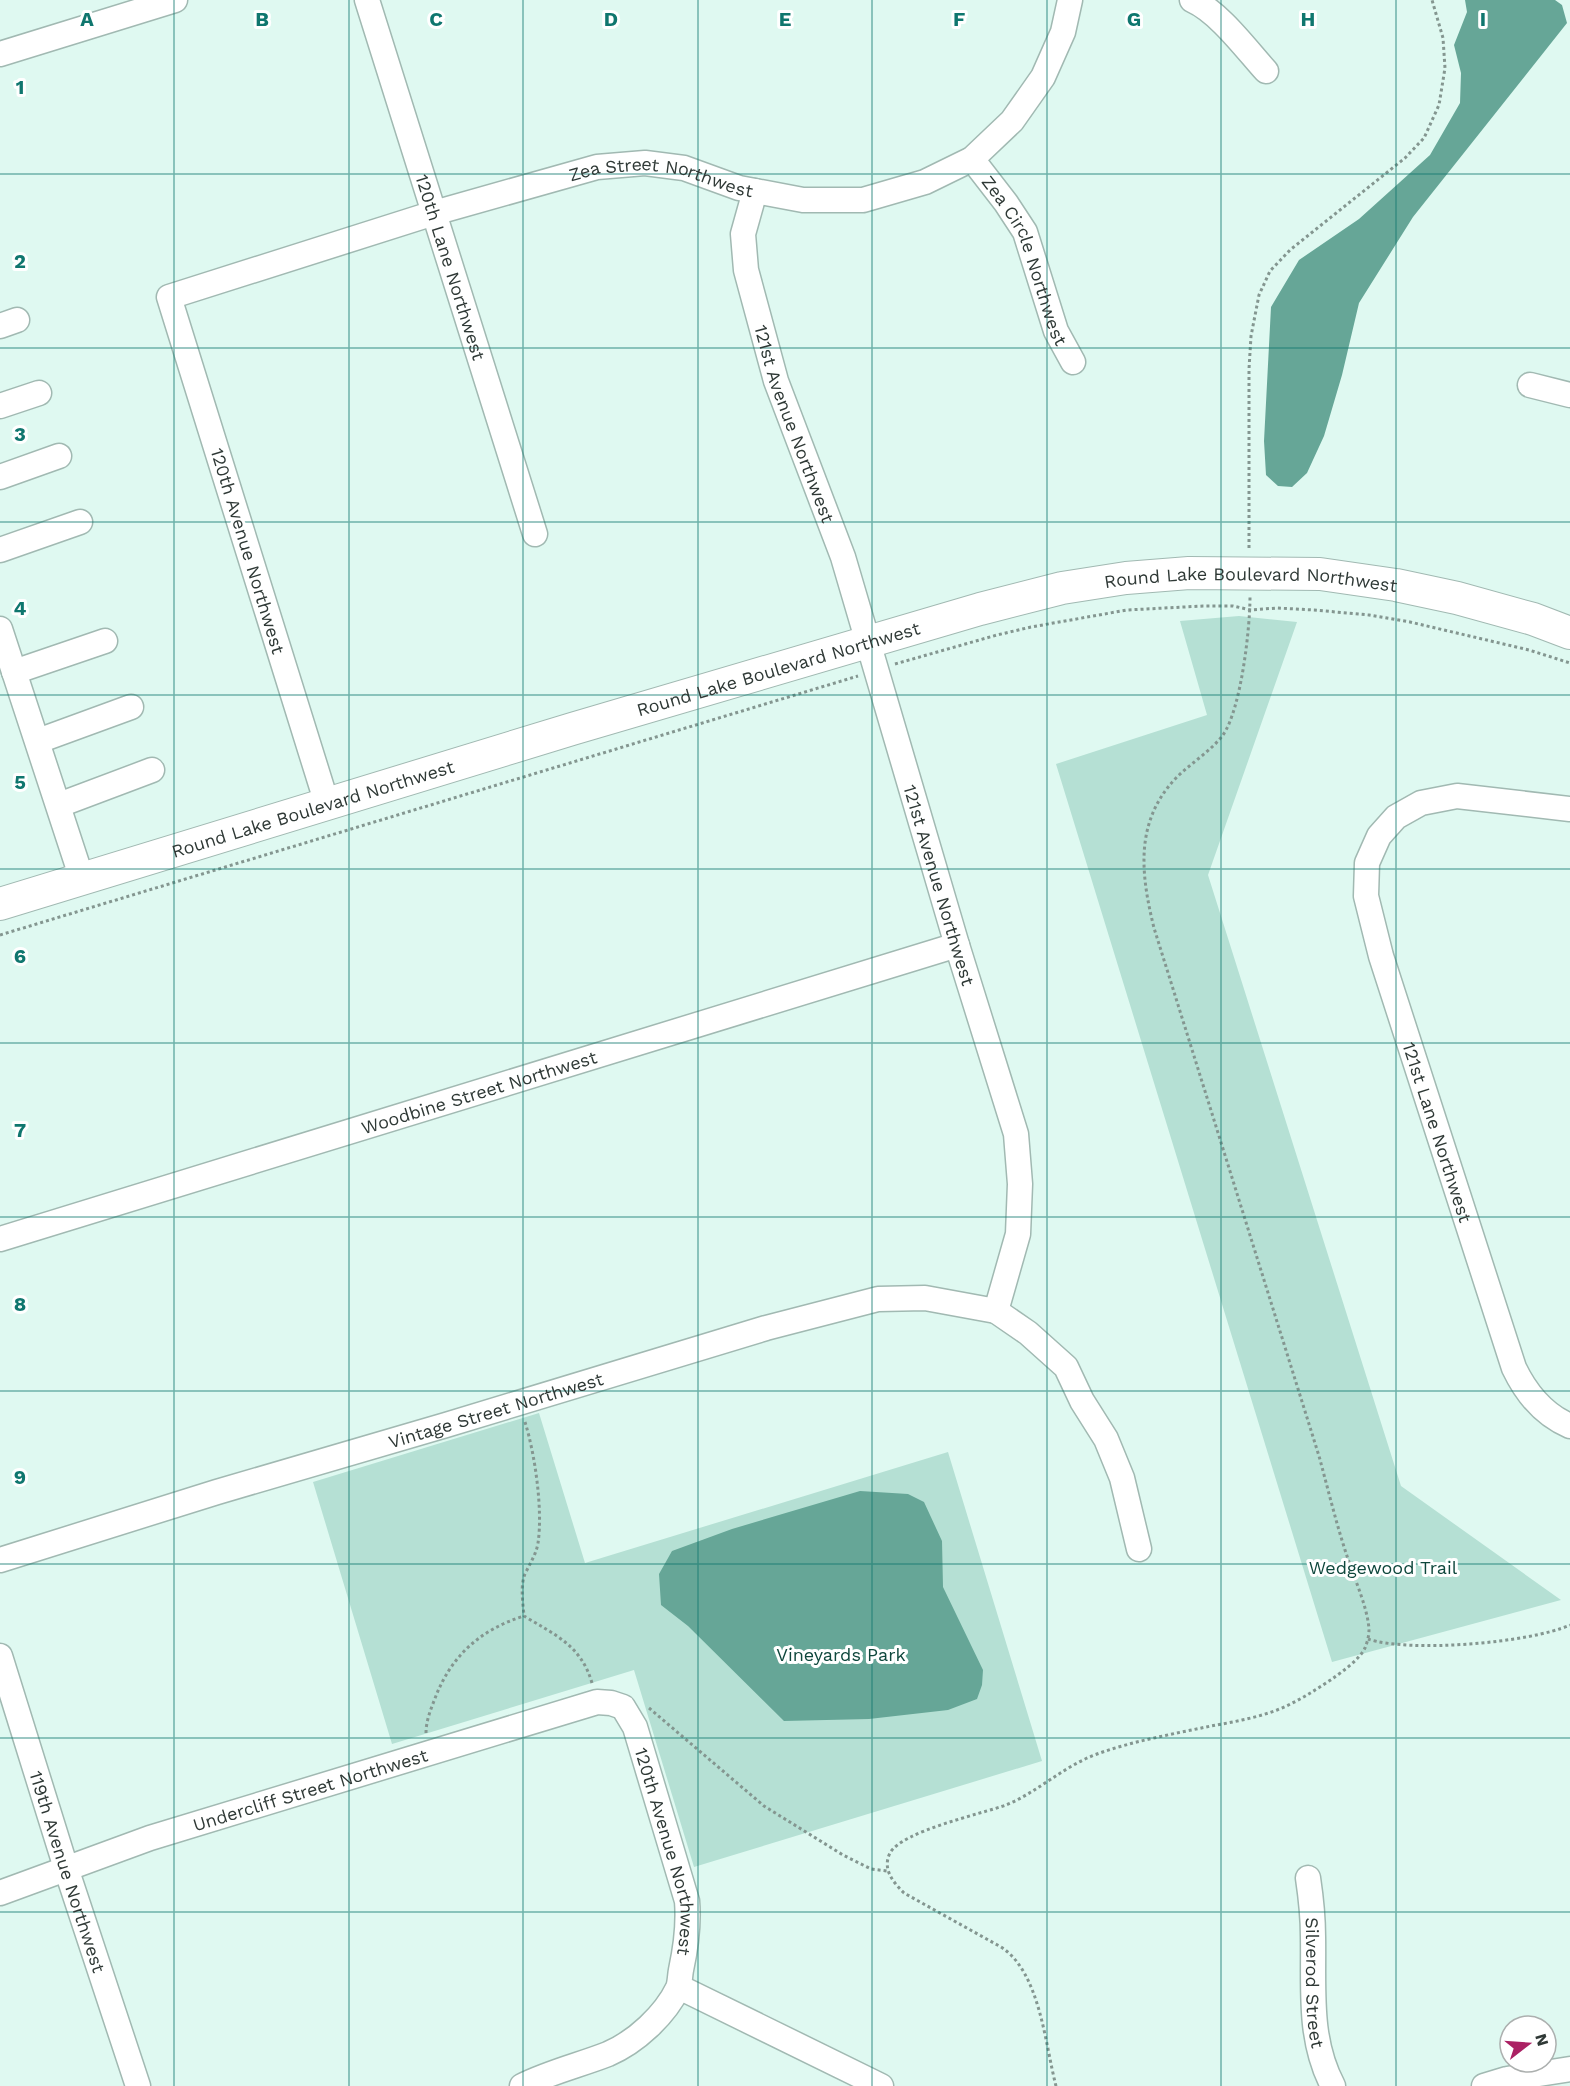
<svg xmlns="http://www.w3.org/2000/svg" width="1570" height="2086" viewBox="0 0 1570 2086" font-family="'Work Sans',sans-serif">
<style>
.green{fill:#b5e0d4}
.water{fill:#66a697}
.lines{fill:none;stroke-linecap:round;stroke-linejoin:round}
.minor-casing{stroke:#a1b9b2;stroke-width:27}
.major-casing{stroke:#a1b9b2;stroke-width:34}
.path{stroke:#849690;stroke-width:3;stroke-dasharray:3 3;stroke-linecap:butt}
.minor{stroke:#fff;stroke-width:24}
.major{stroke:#fff;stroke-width:32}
.grid{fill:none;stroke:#0f766e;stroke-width:1.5;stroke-opacity:0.55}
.labels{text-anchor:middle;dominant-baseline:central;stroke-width:6;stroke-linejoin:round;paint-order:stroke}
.street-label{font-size:18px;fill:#2f3936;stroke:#fff}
.park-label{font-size:18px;fill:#0e473c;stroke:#fff}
.grid-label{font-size:20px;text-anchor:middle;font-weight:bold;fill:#0f766e;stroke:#fff;stroke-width:6;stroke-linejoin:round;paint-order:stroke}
</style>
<rect width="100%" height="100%" fill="#dff9f1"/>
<path class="green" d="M1239,616l58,6 -89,253 193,611 160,114 -229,62 -276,-898 151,-49 -27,-94z
M539,1413l46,150 363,-111 94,309 -348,106 -60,-197 -242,74 -79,-262z"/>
<path class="water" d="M1465,0h90l7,5 5,18 -154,194 -54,86 -17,72 -18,61 -17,37 -15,14 -14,-1 -12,-11 -2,-34 7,-134 28,-47 60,-41 71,-64 30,-52 1,-30 -7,-28 13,-33z
M860,1491l48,3 16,8 18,39 1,46 40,83 -1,15 -5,14 -29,11 -79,9 -85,2 -96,-95 -27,-21 -2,-31 13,-23 60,-22z"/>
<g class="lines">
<defs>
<g id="minor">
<path id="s1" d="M367,0l168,534"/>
<path d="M1192,0c27,12 54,49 74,71"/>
<path d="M0,54l175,-54"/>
<path id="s2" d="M972,159l34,44 19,29 31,99 17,31"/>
<path id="s3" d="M755,191l-12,43 3,36 30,111 67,176 114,388 59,189 4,50 -2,50 -22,77 32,22 38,34 16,34 24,38 16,39 17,71"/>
<path d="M0,326l17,-6"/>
<path d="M1530,385l40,10"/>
<path d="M0,406l39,-13"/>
<path d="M0,477l59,-21"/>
<path d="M0,550l80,-28"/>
<path d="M0,629l82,250"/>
<path d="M14,672l91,-31"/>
<path d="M38,741l93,-34"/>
<path id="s4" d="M327,804l-158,-507 265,-84 163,-46 48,-4 39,5 55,20 64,12h60l62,-18 47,-23 40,-38 31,-44 20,-45 7,-32"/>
<path d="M59,805l93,-35"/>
<path id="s5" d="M1570,809l-113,-13 -36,7 -25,14 -17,19 -12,27 -1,33 15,60 133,412c12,25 30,47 56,58"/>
<path id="s6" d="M0,1239l957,-294"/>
<path id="s7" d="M0,1560l217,-68 229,-67 320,-97 112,-29 47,-1 71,13"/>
<path id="s8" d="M0,1656l66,212 72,218"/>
<path id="s9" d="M1308,1878c3,20 5,39 5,59 1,51 -5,102 20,149"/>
<path id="s10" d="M0,1893l150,-55 447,-136 14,1 12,4 12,20 52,174c2,24 -1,46 -6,69 -1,5 -1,13 -3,18 -13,27 -42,54 -70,66 -28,11 -58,18 -86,32"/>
<path d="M679,1987l202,99"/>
<path d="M1484,2086l23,-7 63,-10"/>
</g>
<g id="major">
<path id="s11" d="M0,904l572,-175 408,-120 82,-21 64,-10 63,-5 131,1 76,11 61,13 76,21 37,14"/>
</g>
</defs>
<use href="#minor" class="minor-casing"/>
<use href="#major" class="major-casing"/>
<path class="path" d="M1249,548v-179l2,-33 8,-41 11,-24 20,-21 115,-92 19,-20 15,-33 6,-37 -2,-30 -11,-38
M895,664l102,-29 34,-8 96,-17 76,-4h30l18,4 26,-2 37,2 55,5 41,7 119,28 41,13
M0,935l858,-259
M525,1422c10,32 18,88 13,121 -2,12 -8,20 -13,31 -5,12 -2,29 -1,42 31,19 57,29 68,67
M1368,1639c41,14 162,4 202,-14
M649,1708l115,98 79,49 28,14 16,2
M426,1733c0,-11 4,-22 8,-32 16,-44 45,-71 90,-85
M1056,2086c-11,-42 -16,-114 -55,-139l-97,-54c-11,-11 -22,-24 -14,-40 12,-22 91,-39 116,-48 32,-13 56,-38 91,-51 36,-13 76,-20 114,-28 22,-4 45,-8 66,-16 20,-8 37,-19 55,-31 11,-8 27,-19 33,-31 2,-5 4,-12 4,-18 -1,-22 -15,-52 -22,-74 -11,-33 -19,-67 -28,-100l-165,-528c-13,-53 -20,-106 22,-150 15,-15 35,-27 47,-43 18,-26 27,-106 27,-138"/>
<use href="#minor" class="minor"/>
<use href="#major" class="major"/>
</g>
<path class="grid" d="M174,0v2086M349,0v2086M523,0v2086M698,0v2086M872,0v2086M1047,0v2086M1221,0v2086M1396,0v2086M0,174h1570M0,348h1570M0,522h1570M0,695h1570M0,869h1570M0,1043h1570M0,1217h1570M0,1391h1570M0,1564h1570M0,1738h1570M0,1912h1570"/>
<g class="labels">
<g class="street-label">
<text stroke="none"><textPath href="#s4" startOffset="1044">Zea Street Northwest</textPath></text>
<text stroke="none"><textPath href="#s2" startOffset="116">Zea Circle Northwest</textPath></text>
<text stroke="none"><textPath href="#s1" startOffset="280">120th Lane Northwest</textPath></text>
<text stroke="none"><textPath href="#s3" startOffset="242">121st Avenue Northwest</textPath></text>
<text transform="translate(248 551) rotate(73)">120th Avenue Northwest</text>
<text stroke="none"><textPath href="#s11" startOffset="1298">Round Lake Boulevard Northwest</textPath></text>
<text stroke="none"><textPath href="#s11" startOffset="813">Round Lake Boulevard Northwest</textPath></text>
<text stroke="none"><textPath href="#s11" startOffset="327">Round Lake Boulevard Northwest</textPath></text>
<text stroke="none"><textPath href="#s3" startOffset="726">121st Avenue Northwest</textPath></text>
<text stroke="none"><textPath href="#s6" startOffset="501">Woodbine Street Northwest</textPath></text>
<text stroke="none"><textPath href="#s5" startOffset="514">121st Lane Northwest</textPath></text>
<text stroke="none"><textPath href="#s7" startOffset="518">Vintage Street Northwest</textPath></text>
<text stroke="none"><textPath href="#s10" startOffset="327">Undercliff Street Northwest</textPath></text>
<text stroke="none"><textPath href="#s10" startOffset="806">120th Avenue Northwest</textPath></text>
<text stroke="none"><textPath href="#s8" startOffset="226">119th Avenue Northwest</textPath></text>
<text stroke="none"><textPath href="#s9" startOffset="105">Silverod Street</textPath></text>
</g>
<g class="park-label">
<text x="1383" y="1567">Wedgewood Trail</text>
<text x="841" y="1654">Vineyards Park</text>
</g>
</g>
<g class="grid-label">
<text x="87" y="26">A</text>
<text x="262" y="26">B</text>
<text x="436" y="26">C</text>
<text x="611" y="26">D</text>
<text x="785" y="26">E</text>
<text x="959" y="26">F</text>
<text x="1134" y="26">G</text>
<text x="1308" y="26">H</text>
<text x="1483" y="26">I</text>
<text x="20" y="94">1</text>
<text x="20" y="268">2</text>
<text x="20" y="441">3</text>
<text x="20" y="615">4</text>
<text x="20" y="789">5</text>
<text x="20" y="963">6</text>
<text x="20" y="1137">7</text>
<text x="20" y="1311">8</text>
<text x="20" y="1484">9</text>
</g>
<g transform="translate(1528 2044) rotate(73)"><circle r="28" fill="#ffffff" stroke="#acb0af" stroke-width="1.5"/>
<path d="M0-4.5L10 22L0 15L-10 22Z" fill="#ab2164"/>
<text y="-9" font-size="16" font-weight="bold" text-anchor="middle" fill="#2f3936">N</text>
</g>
</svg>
